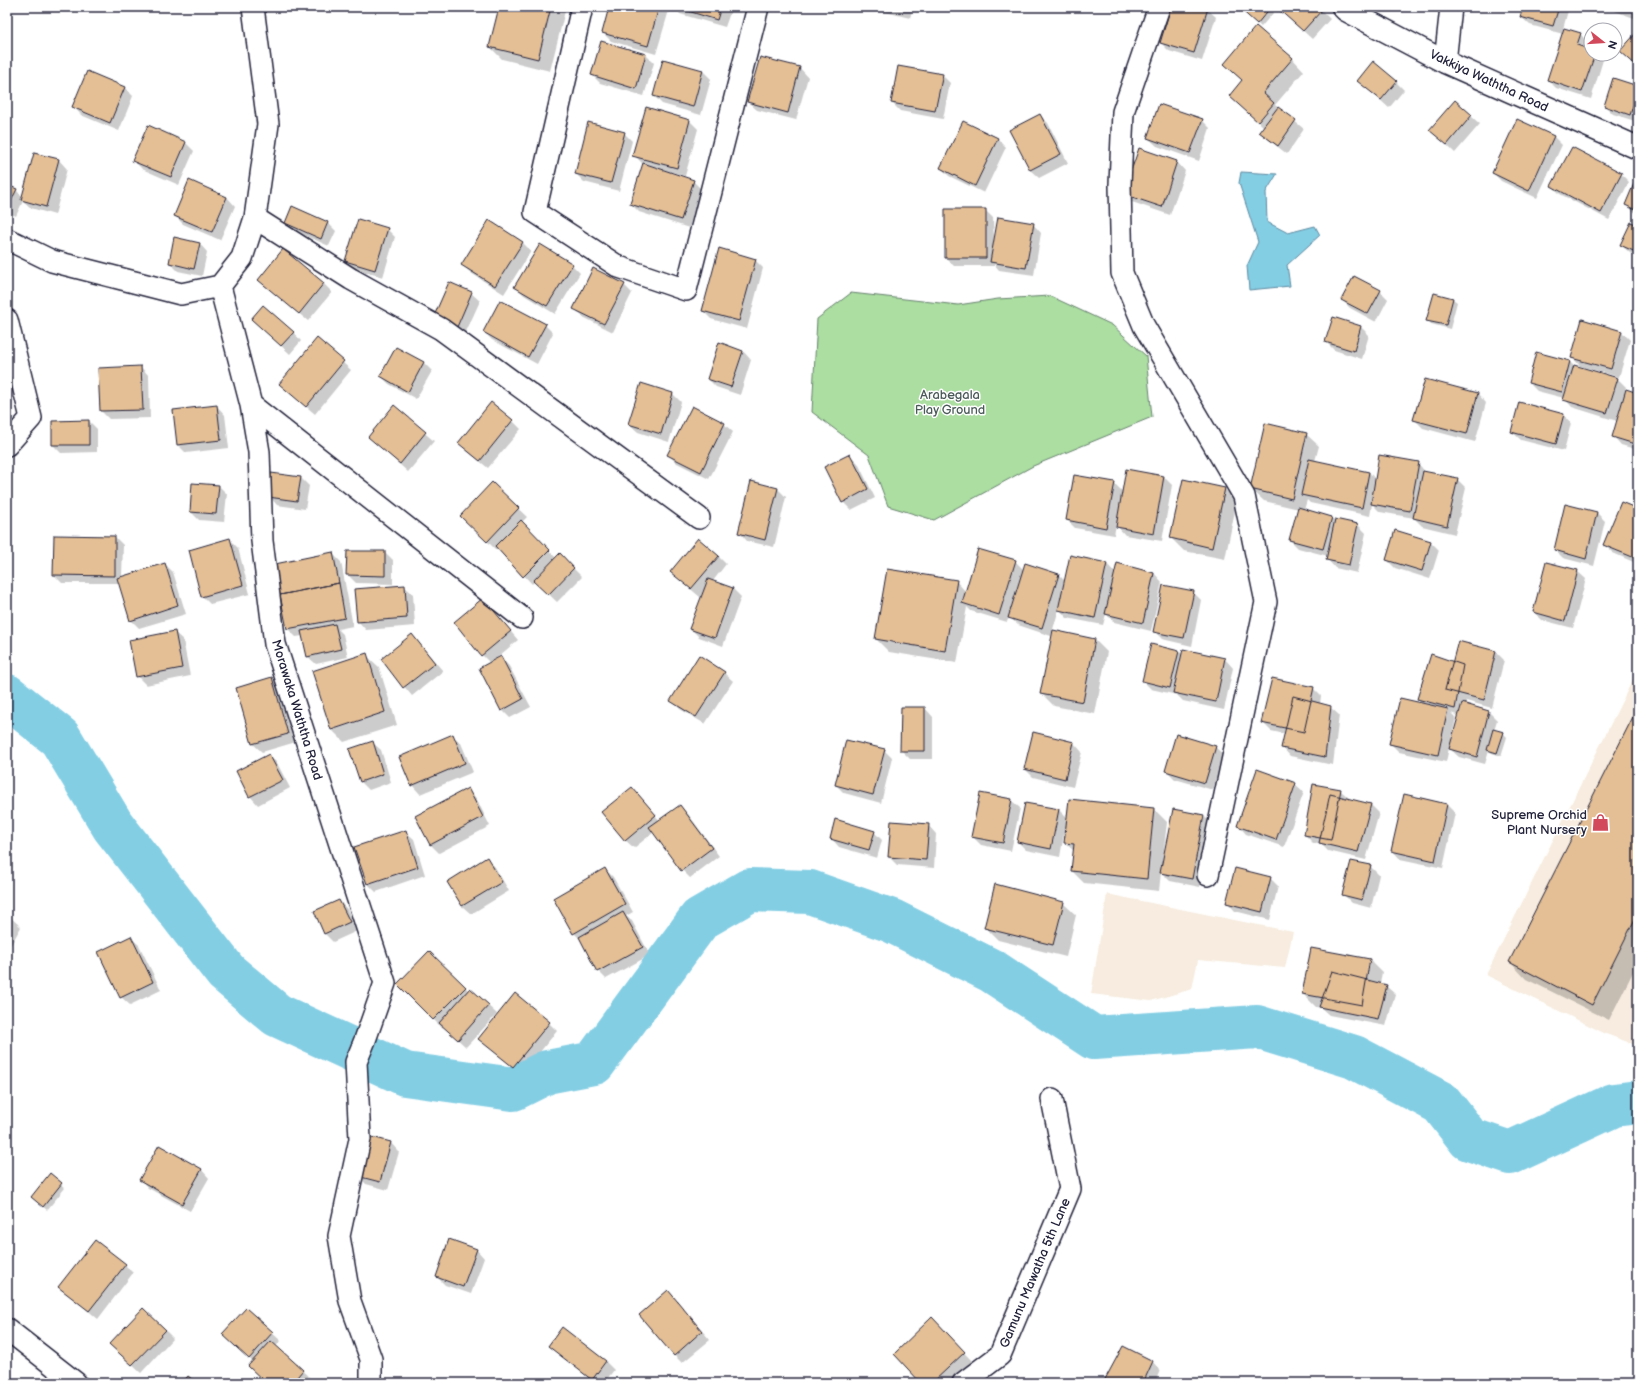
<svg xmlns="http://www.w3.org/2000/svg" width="1645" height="1390" viewBox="0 0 1645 1390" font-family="'Balsamiq Sans',sans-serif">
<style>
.built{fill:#f7ecdf}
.green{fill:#abdea0;stroke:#66806e}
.water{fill:#84cee4;stroke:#5d89a0}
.shadow{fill:#0003;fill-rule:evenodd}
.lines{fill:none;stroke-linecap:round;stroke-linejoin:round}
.river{stroke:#84cee4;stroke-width:44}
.building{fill:#e4bf95;stroke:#22223b}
.street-casing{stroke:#22223b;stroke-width:24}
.secondary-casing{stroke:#22223b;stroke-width:25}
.street{stroke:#fff;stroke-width:21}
.secondary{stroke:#fff;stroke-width:22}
.labels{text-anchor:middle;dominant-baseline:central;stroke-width:3;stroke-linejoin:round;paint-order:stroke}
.street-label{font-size:13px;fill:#22223b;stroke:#fff}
.park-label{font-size:13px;fill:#4b5a59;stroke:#fff}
.poi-label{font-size:13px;fill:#22223b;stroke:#fff;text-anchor:end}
</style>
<rect width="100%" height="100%" fill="#fff"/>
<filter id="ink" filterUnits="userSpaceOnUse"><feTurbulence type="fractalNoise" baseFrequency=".025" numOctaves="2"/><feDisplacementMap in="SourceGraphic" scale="8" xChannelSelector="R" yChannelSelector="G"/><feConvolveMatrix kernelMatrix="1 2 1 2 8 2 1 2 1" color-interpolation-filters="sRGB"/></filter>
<g filter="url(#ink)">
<path class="built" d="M1638,669v377l-32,-12 -120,-59z
M1107,894l186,38 -8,36 -87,-8 -6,29 -41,12 -60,-7z"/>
<path class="green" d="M851,293l107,12 40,-6 52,-3 62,29 34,31 6,61 -119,49 -99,54 -46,-14 -19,-51 -57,-43 5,-93z"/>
<path class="water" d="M1241,172l36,2 -11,18 1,30 21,11 27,-7 5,9 -33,30 3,21 -41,4 -2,-24 11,-24 -19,-59z"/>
<path class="shadow" d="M500,7h66l-16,64 -48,-12 -12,-12z
M610,7h60l-14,47 -45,-13 -8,-8z
M674,7h58l-7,20 -45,-13z
M864,7h49l-3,11z
M1172,7h29l6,2 9,8 -14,44 -33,-10 -8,-8z
M1240,7h29l5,5 -13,15z
M1277,7h41l12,12 -18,20z
M1524,7h45l-6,22 17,5 8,8 -2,7 5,2v3h6l6,6 -12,39 -35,-11 -8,-8 15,-46 -33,-9 -9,-8z
M1604,7h34l-4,11z
M602,42l44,13 8,8 -10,33 -44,-13 -8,-8z
M760,58l40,10 8,9 -12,43 -39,-10 -9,-8z
M1292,58l12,13 -29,34 29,24 -17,25 -18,-14 -8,-8 3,-5 -33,-31 12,-15 -18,-17z
M664,60l39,11 8,8 -10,36 -39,-11 -8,-8z
M87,72l38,16 8,8 -14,35 -38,-16 -8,-9z
M942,75l8,8 -7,36 -43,-8 -8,-8z
M1358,80l38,2 8,8 -15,18z
M1638,87v35l-25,-8 -8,-8z
M1455,102l25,22 -25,29 -24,-23z
M647,109l43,12 8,8 -13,47 -13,-4 -1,2 22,7 8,8 -12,39 -50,-16 -8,-8 12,-40 -9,-9z
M1040,115l8,8 20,40 -29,15 -9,-8z
M1202,120l8,8 -11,33 -42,-15 -9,-8z
M1518,120l36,17 8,8 -25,53 -36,-17 -8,-8z
M963,122l35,17 8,8 -22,46 -35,-17 -8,-8z
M148,127l38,16 8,8 -15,34 -37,-16 -8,-8z
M624,133l8,8 -13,50 -35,-9 -8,-8z
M1139,150l38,12 8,9 -15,44 -38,-13 -8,-8z
M35,154l24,6 8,9 -12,46 -24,-7 -8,-7 -7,15 -9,-4v-26l9,4 7,7z
M1621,174l8,8 -20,38 -49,-26 -8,-8z
M1638,176v39l-12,-10z
M189,181l38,16 8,9 -15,34 -37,-16 -8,-8z
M293,208l35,15 8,8 -7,15 -34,-15 -8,-9z
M946,210h39l8,8 1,22 39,-16 8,9 -7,42 -35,-5 -5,-6v2h-40l-8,-8z
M490,221l33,22 8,8 -27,43 -33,-21 -9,-8z
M1638,226v31l-8,-4 -9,-8z
M387,229l8,8 -12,40 -29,-8 -8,-9z
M199,243l8,9 -5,24 -24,-5 -8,-8z
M755,260l8,8 -16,61 -36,-10 -8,-8z
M572,265l8,8 -25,41 -31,-19 -8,-8z
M323,283l9,9 -24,29 -40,-33z
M624,285l8,8 -19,39 -30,-15 -9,-9z
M1380,291l8,8 -12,23 -26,-14 -8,-8z
M471,293l9,8 -15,33 -22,-10z
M1453,299l4,3 -7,27 -19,-5 -3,-4z
M252,319l41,13 8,9 -11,13z
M1333,319l28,8 8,8 -7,24 -28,-9 -8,-8z
M545,325l8,8 -16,31 -45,-24 -8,-8z
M1622,332l8,8 -11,37 -39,-11 -8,-9z
M317,340l34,30 -36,44 -26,-22z
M719,343l24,8 8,9 -11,35 -24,-8 -8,-8z
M397,348l27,15 8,8 -16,28 -27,-15 -8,-8z
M1537,353l33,9 4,4 44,13 8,8 -1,3 13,4v56l-17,-5 -8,-9 4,-15 -45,-14 -8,-9 -27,-7 -8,-8z
M141,367l8,9 1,42 -41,1 -8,-8 -2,-42z
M1425,380l53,14 8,9 -11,39 -52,-14 -9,-9z
M673,394l8,8 -12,40 -31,-10 -9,-8z
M217,406l8,9 4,33 -43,5 -8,-8z
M394,407l40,34 -26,31 -39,-35z
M1563,414l8,9 -7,28 -43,-11 -9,-8z
M512,420l9,9 -33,39 -21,-17z
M89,421l8,8v23l-36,1 -8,-8z
M724,424l9,8 -24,47 -32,-16 -9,-8z
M1306,434l13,12 -4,15 54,11 7,8 42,-17 8,10 31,6 9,9 -11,46 -33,-8 -8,-8 -34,-6 -8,-8 -2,12 -60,-13 -3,-3 -3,10 28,8 4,4v-2l22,5 8,8 -9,40 -22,-5 -8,-9 1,-3 -30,-8 -8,-8 9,-31 -35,-8 -13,-12z
M850,455l8,8 17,35 -24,12 -8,-8z
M1164,477l8,8 -10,56 -37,-6 -9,-10 -2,10 -39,-7 -8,-8 47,-37 9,9z
M301,478l8,8 -4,23 -28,-4 -8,-9z
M492,484l35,33 -5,5 34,36 4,-3 22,22 -25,25 -22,-21 -3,3 -34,-36 -2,2 -26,-26z
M219,486l8,8 -3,28 -25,-2 -8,-8z
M778,489l8,8 -12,50 -27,-6 -8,-9z
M1225,489l12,12 -12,58 -41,-8 -13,-13z
M1638,510v54l-25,-11 -9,-8z
M1597,513l8,8 -11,45 -31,-8 -8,-8z
M115,537l8,8 -1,32 43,-13 8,8 13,42 -47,14 -8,-8 -11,-37h-58l-8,-8z
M230,540l8,8 12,46 -40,10 -8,-8z
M1431,542l8,8 -9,29 -35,-11 -8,-8z
M385,552l8,8v24l-37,-1 -8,-8z
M332,553l9,9 12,64 -15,3 5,5 5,23 -32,7 -9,-8 -4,-20 -7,1 -8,-8z
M718,556l8,8 -13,17 20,8 8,8 -18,49 -24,-9 -8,-8 13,-36 -4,4 -20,-17z
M1015,561l9,9 34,4 7,7 42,-17 8,9 2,-8 37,8 8,9 -11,49 -37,-9 -8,-8 -3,11 -36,-7 -8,-9 -8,27 -33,-11 -9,-8 -2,5 -36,-11 -4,-4 -10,56 -68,-11 -13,-13 80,-58 10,11z
M1577,571l9,8 -13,49 -31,-8 -8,-8z
M404,586l9,8 2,32 -49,4 -8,-9z
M1193,592l8,8 -9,46 -30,-7 -8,-8z
M483,599l35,41 -25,21 8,-3 8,8 22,41 -21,11 -8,-8 -12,-47 -8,-8z
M174,632l9,8 7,36 -44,9 -9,-9z
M412,635l31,36 -31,25 -30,-36z
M1095,640l12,12 -12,62 -41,-8 -13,-13z
M1184,650l41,9 8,9 -9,42 -41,-9 -6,-6 -26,-6 -8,-8 36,-30 4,4z
M1496,652l8,8 -12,48 -26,-7 -1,4 24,7 8,8 -3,10 9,3 4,4 -6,19 -9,-3 -3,-2 -4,13 -26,-7 -10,-9 -3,14 -47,-10 -9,-9 34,-38 -6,-6zM1451,713l8,3 -6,23h-2l5,-21z
M366,655l13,12 18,58 -53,17 -12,-12z
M724,673l9,8 -28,43 -25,-15 -8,-8z
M271,678l9,9 16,55 -34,10 -9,-8 -16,-56z
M1313,688l8,8 -1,8 10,3 9,8 -6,50 -43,-9 -8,-9 3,-13 -14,-3 -8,-8z
M925,708l8,9v42h-23l-9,-9z
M1638,709v253l-29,58 -83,-41 -16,-17z
M452,735l9,8 12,29 -53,22 -8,-9z
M372,742l9,8 10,32 -22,8 -8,-8z
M1074,743l8,9 -9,35 -40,-10 -8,-8z
M1215,747l9,8 -11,35 -38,-11 -9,-9z
M884,750l8,8 -11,45 -37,-10 -8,-8z
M269,755l8,8 13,25 -32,17 -8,-9z
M1295,784l9,8 -20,55 -38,-13 -8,-9z
M632,788l28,33 20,-15 8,8 31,42 -29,22 -8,-8 -28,-38 -20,16 -9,-8z
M467,789l9,9 14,28 -51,27 -8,-8 -14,-28z
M1340,790l9,8 -1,2 23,5 8,8 -13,47 -38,-9 -6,-6 -9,-2 -8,-8z
M1011,800l9,8 -9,43 -30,-6 -9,-9z
M1070,801l84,8 13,13 -4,36h1l10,-48 30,6 8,9 -12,62 -30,-6 -9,-9 -2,19 -75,-8 -12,-12 2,-20 -9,-8 2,-15h-2l-5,29 -34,-7 -8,-8 7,-38 34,6 9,9z
M1447,805l8,8 -12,55 -43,-9 -8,-9z
M928,825l8,9 -2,34 -37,-3 -8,-8z
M405,831l9,8 11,36 -49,17 -9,-9z
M874,832l8,8 -5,18 -38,-11 -8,-9z
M487,859l8,8 14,24 -38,23 -9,-8z
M1370,866l9,9 -8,33 -19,-5 -9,-9z
M605,869l8,8 20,35 -7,4 6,5 18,34 -44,24 -8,-8 -16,-30 -8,-8z
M1270,878l8,8 -8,34 -35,-9 -8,-9z
M339,901l8,8 10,22 -24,11 -8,-8 -10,-22z
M1063,903l13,12 -10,42 -68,-17 -13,-13z
M7,914l14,13 -14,25z
M130,937l9,8 22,45 -31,15 -9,-8z
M429,952l40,39 1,-2 27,25 -31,33 -23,-21 -1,2 -44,-44z
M1370,960l12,12 -2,12 6,2 9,8 -9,32 -57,-11 -8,-7 -5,-1 -13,-13z
M549,1023l8,8 -35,43 -42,-35z
M391,1143l8,9 -11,38 -22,-6 -8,-8z
M201,1169l8,9 -19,33 -42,-23 -8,-9z
M50,1175l15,13 -18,22 -11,-9z
M476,1249l8,9 -13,36 -26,-9 -8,-8z
M125,1265l8,8 -35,46 -38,-32z
M676,1300l34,40 -28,23 -8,-8z
M246,1309l35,32 -5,5 35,33 -3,4h-41l-14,-21 -21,-20z
M940,1327l32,34 -23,22h-27z
M563,1328l43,34 8,8 -10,13h-9l-46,-37z
M165,1330l8,8 -32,35 -23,-21z
M1152,1361l8,9 -5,13h-51z"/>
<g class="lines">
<path class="river" d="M7,696l53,42 53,88 113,146 51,43 128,59 108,15 34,-17 47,-9 106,-144 50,-29 60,2 82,29 100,50 102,67 163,-11 97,30 87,46 28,36 41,14 104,-48 24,-3"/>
</g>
<path class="building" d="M499,7h52l-13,52 -49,-12z
M609,7h50l-11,39 -46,-13z
M675,7h46l-4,13z
M1171,7l37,1 -14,45 -34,-10z
M1238,7h33l-14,17z
M1276,7h43l3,3 -19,21z
M1523,7h36l-6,19 -33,-9z
M1256,26l37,32 -30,35 11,10 -16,19 -29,-26 13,-16 -18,-16z
M1564,28l17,5 -4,12 14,5v4h4l-13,38 -35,-12z
M1638,31v36l-18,-16z
M601,41l45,13 -10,35 -45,-14z
M760,57l40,10 -12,46 -41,-11z
M663,59l40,11 -10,37 -40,-11z
M1373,61l24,20 -16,19 -24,-19z
M898,66l45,8 -8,37 -44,-8z
M87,71l38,16 -15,36 -38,-16z
M1613,78l25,8v5l-8,24 -26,-9z
M1455,100l17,15 -25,30 -18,-15z
M1159,104l44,15 -13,34 -43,-15z
M646,107l44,13 -13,48 -45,-12z
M1278,107l18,13 -18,26 -19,-14z
M1040,114l21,40 -31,16 -21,-40z
M1517,119l37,17 -25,55 -37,-18z
M963,121l35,17 -23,48 -35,-18z
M588,122l37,10 -14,51 -36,-9z
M148,125l38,17 -15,35 -39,-16z
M1572,147l50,26 -21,40 -50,-27z
M1139,148l38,13 -15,46 -39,-13z
M34,153l25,6 -13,48 -25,-7z
M643,163l51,17 -13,40 -51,-16z
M1638,174v37l-13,-6z
M189,180l38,17 -15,35 -38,-16z
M7,185l10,4 -10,20z
M292,206l36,16 -7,17 -36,-16z
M945,209h41v49h-41z
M998,217l36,6 -8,45 -36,-6z
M358,219l30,9 -13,42 -30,-9z
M489,220l34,22 -28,44 -34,-21z
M1631,222l7,3v28l-18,-8z
M174,237l26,6 -6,26 -25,-6z
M540,244l33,20 -26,42 -33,-19z
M719,248l37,11 -17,62 -37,-10z
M283,249l41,34 -25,31 -41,-34z
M593,268l32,16 -21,40 -31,-15z
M1354,276l27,14 -13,24 -27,-14z
M449,282l23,10 -15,35 -23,-11z
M1434,293l19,5 -7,27 -20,-4z
M500,300l46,24 -18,33 -45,-25z
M263,305l31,27 -13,14 -30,-27z
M1333,317l28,9 -7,25 -29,-9z
M1582,319l40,12 -11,38 -40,-11z
M317,338l27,23 -38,46 -27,-23z
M719,342l24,9 -12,36 -24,-8z
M396,347l28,15 -16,30 -28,-16z
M1536,352l34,9 -8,31 -34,-9z
M1574,365l44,13 -11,35 -44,-13z
M141,366l2,44 -43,1 -2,-43z
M1425,379l53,14 -11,41 -54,-14z
M641,383l32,10 -12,41 -33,-10z
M1626,389l12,4v52l-26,-8z
M491,402l22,18 -33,41 -22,-18z
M1519,402l45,12 -8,30 -45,-12z
M217,405l4,35 -44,5 -4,-35z
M394,405l32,27 -26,32 -32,-27z
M692,406l33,17 -24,49 -34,-17z
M89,420v25h-37v-24z
M1265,423l42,10 -15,66 -42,-10z
M850,454l18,35 -26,14 -18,-36z
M1379,455l40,7 -9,49 -39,-7z
M1309,459l60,13 -7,36 -61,-13z
M1126,469l38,7 -10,58 -38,-7z
M1423,471l35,7 -11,48 -34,-8z
M271,473l30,4 -4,24 -29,-4z
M1074,475l41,7 -9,46 -40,-8z
M1183,479l42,9 -13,60 -42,-10z
M751,481l27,7 -13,52 -27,-7z
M492,482l27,26 -32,34 -27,-26z
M192,483l27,2 -3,29 -26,-2z
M1621,502l17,7v41l-3,8 -32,-13z
M1565,504l32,8 -11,47 -32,-9z
M1298,507l34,10 -9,32 -34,-9z
M1335,519l23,5 -9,41 -23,-5z
M521,520l29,30 -27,27 -28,-31z
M1395,530l36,11 -9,30 -36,-11z
M54,535l61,1v40l-62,-1z
M230,538l13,47 -42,12 -12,-47z
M698,538l21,18 -28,33 -21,-17z
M978,549l38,11 -17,55 -37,-12z
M347,551h38v25l-39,-1z
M333,552l6,31 -59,12 -5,-31z
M560,553l14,15 -26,27 -15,-14z
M1070,555l37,8 -12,55 -37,-8z
M1546,562l32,8 -13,51 -32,-9z
M165,563l13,42 -48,16 -13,-43z
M1025,563l34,11 -17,54 -34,-10z
M1117,563l37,10 -11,50 -38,-9z
M887,569l70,11 -12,71 -70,-12z
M708,579l25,9 -18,50 -26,-9z
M339,583l6,35 -58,11 -7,-34z
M405,585l2,33 -50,4 -3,-33z
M1163,585l31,6 -10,47 -31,-6z
M483,598l28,33 -30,25 -27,-34z
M335,624l6,25 -34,8 -6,-26z
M1053,630l42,9 -12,63 -43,-8z
M175,631l7,37 -46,9 -7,-37z
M412,634l23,29 -32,25 -22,-29z
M1458,641l38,10 -12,49 -39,-10z
M1151,644l28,7 -9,37 -28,-7z
M1183,649l42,9 -9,44 -43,-9z
M367,653l18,59 -54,18 -19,-59z
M1431,654l32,11 -8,44 -38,-10z
M699,655l26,17 -29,45 -26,-16z
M501,656l22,43 -22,12 -22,-43z
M272,677l16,57 -36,10 -16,-56z
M1272,678l42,9 -10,45 -43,-9z
M1293,696l38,10 -6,51 -44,-9z
M1400,698l48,11 -10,46 -49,-11z
M1462,703l27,8 -12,46 -28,-8z
M901,707h24v44h-25z
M1638,707v206l-46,92 -83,-43z
M1493,729l11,3 -7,21 -10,-3z
M1033,732l41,10 -9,37 -41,-10z
M453,734l12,29 -54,23 -12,-29z
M1176,734l40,12 -11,37 -40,-12z
M846,740l39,9 -12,46 -38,-10z
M373,741l10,33 -23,8 -11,-33z
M269,754l14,26 -34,17 -13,-26z
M1257,769l39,14 -20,57 -39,-14z
M1313,784l28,5 -10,51 -27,-5z
M632,787l24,28 -31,26 -24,-29z
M468,788l15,29 -53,28 -15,-29z
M980,793l32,6 -9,44 -32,-6z
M1330,794l41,10 -13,48 -39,-9z
M1404,794l43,10 -12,57 -44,-10z
M1069,799l85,9 -7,71 -76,-8 3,-27 -10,-1z
M1025,803l34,6 -8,40 -34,-7z
M680,805l32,43 -31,23 -32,-44z
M1173,809l31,6 -12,64 -32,-6z
M835,819l40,12 -6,19 -39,-11z
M891,821l38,3 -3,36 -38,-3z
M406,830l12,37 -51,17 -13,-37z
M487,857l15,25 -40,24 -15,-24z
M1351,861l20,4 -9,35 -20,-5z
M605,868l20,36 -52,30 -20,-36z
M1235,868l36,9 -9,35 -36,-9z
M995,884l69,18 -11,43 -69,-17z
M339,900l11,22 -26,12 -10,-23z
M623,912l20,35 -46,25 -18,-35z
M131,936l22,46 -33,16 -22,-46z
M1311,948l59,11 -8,46 -60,-11z
M429,951l37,36 -33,33 -36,-36z
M1332,971l55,14 -9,34 -59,-12z
M470,988l19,17 -31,35 -19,-17z
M515,993l35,29 -37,45 -35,-28z
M368,1136l23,6 -11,40 -23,-6z
M159,1145l43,24 -20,35 -43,-24z
M50,1173l12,10 -19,24 -12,-10z
M449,1239l28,10 -14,38 -27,-10z
M95,1240l31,24 -37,47 -31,-24z
M668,1290l34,41 -28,25 -35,-41z
M143,1308l23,22 -34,35 -23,-21z
M246,1308l27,24 -24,27 -27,-25z
M932,1317l33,35 -33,31h-11l-27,-29z
M562,1327l44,34 -14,19 -44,-34z
M271,1341l32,29 -11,13h-26l-18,-17z
M1123,1346l30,15 -10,22h-40z
M188,1376l9,7h-15z"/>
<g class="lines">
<defs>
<path id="street" d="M253,7l15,117 -13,94 -13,40 -22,28 31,119 8,47 3,89 13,103 110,339 -20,57 -9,22 4,77 -21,97 11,65 21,58v24
M582,7l-47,205 84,55 67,23 72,-283
M1159,7l-36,105 -3,73 2,88 22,53 100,170 22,106 -58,273
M1445,62l6,-55
M255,218l96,61 90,50 258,189
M7,239l45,22 129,33 39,-8
M7,320l24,98 -24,27
M251,405l271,213
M7,1329l69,54
M963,1383l37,-28 70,-166 -18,-90"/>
<path id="secondary" d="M1343,7l3,3 99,52 193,86"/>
</defs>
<use href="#street" class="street-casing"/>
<use href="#secondary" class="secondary-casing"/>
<use href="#street" class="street"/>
<use href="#secondary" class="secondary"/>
</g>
</g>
<defs>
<symbol id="shop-bare" viewBox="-9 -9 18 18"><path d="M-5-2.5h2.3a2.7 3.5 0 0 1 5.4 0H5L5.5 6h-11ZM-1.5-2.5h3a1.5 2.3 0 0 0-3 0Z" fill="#d1495b" stroke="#fff" stroke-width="2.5" paint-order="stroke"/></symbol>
</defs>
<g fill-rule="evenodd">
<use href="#shop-bare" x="1588" y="810" width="25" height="25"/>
</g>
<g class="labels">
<g class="street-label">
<text transform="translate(1489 81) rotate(25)">Vakkiya Waththa Road</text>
<text transform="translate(297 710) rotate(73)">Morawaka Waththa Road</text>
<text transform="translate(1035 1273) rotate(-67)">Gamunu Mawatha 5th Lane</text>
</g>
<g class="park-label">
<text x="950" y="395">Arabegala<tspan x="950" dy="15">Play Ground</tspan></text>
</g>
<g class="poi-label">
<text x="1587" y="815">Supreme Orchid<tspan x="1587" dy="15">Plant Nursery</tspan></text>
</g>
</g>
<rect width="1645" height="1390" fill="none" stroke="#fff" stroke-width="24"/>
<rect x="12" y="12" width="1621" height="1366" fill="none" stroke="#22223b" stroke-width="1.5" filter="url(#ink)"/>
<g transform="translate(1603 42) rotate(107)"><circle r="19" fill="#ffffff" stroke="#a7a7b1"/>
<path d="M0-3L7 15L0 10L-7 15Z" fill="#d1495b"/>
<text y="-6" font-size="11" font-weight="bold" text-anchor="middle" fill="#22223b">N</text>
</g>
</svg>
